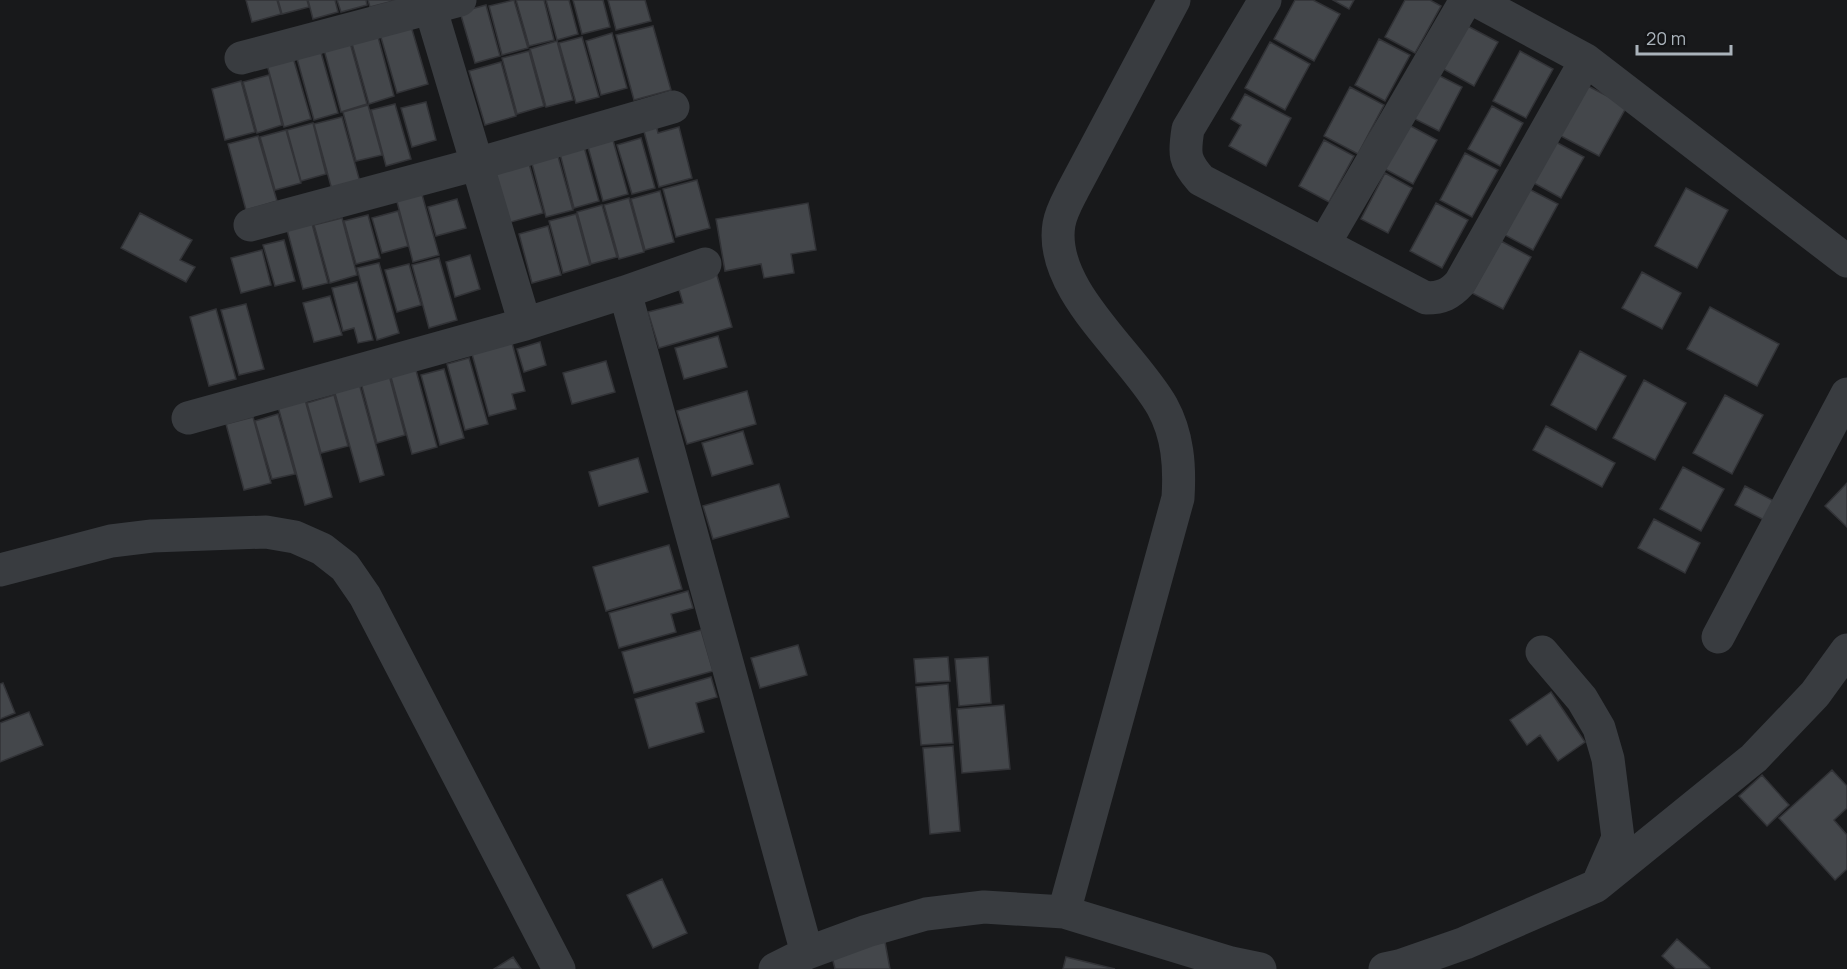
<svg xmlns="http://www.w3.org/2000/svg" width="1847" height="969" viewBox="0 0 1847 969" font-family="Manrope,sans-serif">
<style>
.building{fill:#44474b;stroke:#323337;stroke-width:1.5}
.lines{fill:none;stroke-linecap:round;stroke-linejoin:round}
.minor{stroke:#393c40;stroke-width:33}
</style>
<rect width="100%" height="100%" fill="#18191b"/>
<path class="building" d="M246,0h31l4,14 -29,8z
M278,0h29l2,7 -27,7z
M308,0h27l3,12 -25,7z
M337,0h29l1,5 -26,7z
M368,0h29l-27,7z
M514,0l14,48 -26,7 -13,-49z
M516,0h28l10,40 -25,6z
M546,0h23l9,34 -21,6z
M573,0h30l7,27 -28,7z
M608,0h37l6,21 -35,9z
M1295,0h18l27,14 -26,47 -40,-22z
M1333,0h21l-5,9z
M1405,0h25l11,6 -26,47 -30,-16z
M486,5l14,51 -25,7 -15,-51z
M1462,23l36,19 -24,44 -36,-20z
M411,26l17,58 -31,9 -17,-59z
M653,26l18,64 -37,10 -18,-65z
M377,33l17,63 -25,8 -18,-64z
M612,33l15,55 -26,7 -15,-54z
M582,37l17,60 -23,6 -17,-60z
M349,39l18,65 -26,8 -18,-66z
M1379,39l31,16 -25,46 -30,-16z
M557,41l16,59 -27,7 -16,-58z
M1270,42l40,22 -25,46 -40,-22z
M320,49l18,64 -24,7 -18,-65z
M529,51l15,55 -27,8 -15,-56z
M1520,51l33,18 -27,49 -33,-17z
M292,54l19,65 -27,8 -18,-66z
M501,62l15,54 -31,9 -16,-54z
M1434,73l28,14 -23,44 -28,-14z
M269,75l13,50 -25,8 -14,-51z
M241,81l14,51 -30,8 -13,-51z
M1584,84l43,22 -28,50 -42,-22z
M1350,87l34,18 -26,49 -34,-18z
M1245,94l46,24 -25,48 -37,-20 12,-21 -10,-6z
M426,102l10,38 -24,7 -11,-39z
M395,104l16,55 -25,7 -15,-56z
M368,105l14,50 -26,6 -13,-49z
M1492,106l31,17 -23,43 -32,-17z
M342,117l18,65 -28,8 -18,-66z
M655,120l3,13 21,-6 13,51 -33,9 -17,-63z
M313,123l13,51 -25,7 -14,-51z
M1409,125l28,15 -24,44 -28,-15z
M286,130l15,53 -26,7 -15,-53z
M611,133l17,61 -25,7 -17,-61z
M258,136l19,65 -31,9 -18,-66z
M641,138l14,50 -23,6 -15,-49z
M1324,140l30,16 -25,46 -30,-16z
M1554,141l30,16 -23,41 -29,-16z
M583,143l16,58 -25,7 -15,-58z
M556,149l17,61 -27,7 -16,-61z
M1465,153l33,17 -26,47 -32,-17z
M528,160l15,53 -36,10 -15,-53z
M1385,173l27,15 -24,45 -27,-14z
M697,180l13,48 -34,9 -13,-48z
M1686,188l42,22 -31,58 -42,-22z
M1529,189l29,15 -25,46 -28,-15z
M421,191l18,64 -26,7 -17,-64z
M660,191l14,51 -29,8 -14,-51z
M629,198l15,54 -25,7 -15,-54z
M457,199l9,29 -30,8 -8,-29z
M808,203l8,47 -25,4 3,19 -30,5 -3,-14 -36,7 -9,-52z
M1436,203l32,17 -26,48 -32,-17z
M602,205l15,52 -26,7 -14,-52z
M398,211l10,35 -26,7 -10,-35z
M140,213l52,27 -12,20 15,7 -9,15 -65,-34z
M576,214l14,51 -27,8 -14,-52z
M368,215l12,43 -24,6 -12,-43z
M342,218l15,57 -27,8 -16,-58z
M311,220l17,63 -25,6 -17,-63z
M548,226l13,49 -29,8 -13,-49z
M284,240l11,41 -20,5 -12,-41z
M1501,241l30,16 -28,52 -31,-16z
M262,250l9,35 -30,8 -10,-35z
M470,255l10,34 -25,8 -9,-35z
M439,258l18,62 -28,8 -17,-63z
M379,263l20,70 -22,7 -20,-72z
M409,264l12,41 -24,7 -12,-42z
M716,272l16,55 -73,21 -11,-36 35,-9 -6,-20z
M1642,272l39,21 -19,36 -40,-21z
M357,282l16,58 -15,3 -4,-15 -11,3 -11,-43z
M330,296l12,39 -28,7 -11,-39z
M246,304l18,65 -25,6 -18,-65z
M1710,307l69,37 -22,42 -70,-37z
M216,309l20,70 -27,7 -19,-69z
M718,336l9,31 -43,12 -9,-31z
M540,342l6,23 -22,7 -7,-23z
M512,343l13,48 -13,3 4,15 -27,7 -17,-62z
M1580,351l46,25 -30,54 -45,-25z
M469,358l19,66 -23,6 -18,-66z
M606,361l9,31 -43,12 -9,-31z
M414,363l23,84 -25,7 -23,-84z
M444,369l20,69 -24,7 -19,-70z
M388,371l17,64 -28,8 -17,-64z
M1644,380l42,23 -31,57 -42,-22z
M359,383l25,92 -24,7 -26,-92z
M747,391l9,33 -69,20 -10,-33z
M334,395l14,51 -27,7 -14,-50z
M1725,395l38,20 -31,59 -39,-21z
M304,396l28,101 -27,8 -28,-102z
M278,414l17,60 -23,5 -17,-58z
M253,417l18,66 -27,7 -18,-66z
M1546,426l69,37 -13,24 -69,-37z
M743,431l10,33 -41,12 -10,-33z
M638,458l10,34 -49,14 -10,-34z
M1683,467l41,22 -23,42 -41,-22z
M1847,483v44l-22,-21z
M779,484l10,33 -76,22 -10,-33z
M1745,486l29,15 -10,19 -29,-15z
M1654,519l46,24 -15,30 -47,-25z
M669,545l13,44 -76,22 -13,-44z
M688,591l5,17 -22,6 5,18 -57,16 -10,-35z
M701,630l12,41 -79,22 -12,-41z
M798,645l9,30 -47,13 -9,-30z
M948,657l2,24 -34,2 -2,-24z
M988,657l3,46 -32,3 -4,-47z
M711,677l6,20 -21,6 8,29 -55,16 -14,-49z
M3,683l12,30 -15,6v-35z
M948,684l5,59 -32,2 -5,-58z
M1551,692l34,50 -27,19 -18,-26 -13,10 -17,-25z
M1004,705l6,64 -48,4 -5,-64z
M29,712l14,33 -43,17v-39z
M953,746l7,85 -30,3 -7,-86z
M1832,770l15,16v22l-13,12 13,15v34l-12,11 -56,-62z
M1762,775l27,30 -22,21 -28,-30z
M662,879l25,54 -34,15 -26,-53z
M1677,939l33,29 -1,1h-33l-14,-13z
M885,942l5,27h-55l-4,-16z
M513,957l8,12h-27z
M1066,957l49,12h-52z"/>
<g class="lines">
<path class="minor" d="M428,0l97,324 100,-32 182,661
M1265,0l-77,129c-4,25 -4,32 13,51l225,118c16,0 24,-4 34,-15l126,-223
M1475,0l111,60 261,201
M241,58l219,-58
M250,225l227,-61 196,-57
M1324,244l142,-244
M625,292l80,-28
M188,418l337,-94
M0,570l111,-29 41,-5 114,-4 29,5 27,12 23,18 20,29 194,373
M1718,637l129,-243
M1542,652l40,47 17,29 9,31 10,79 -18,41
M1064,912l114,-414c2,-32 0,-63 -16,-92 -30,-53 -114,-117 -103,-182 2,-12 9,-24 14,-34l101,-190
M775,969l32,-16 60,-22 59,-17 58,-7 80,5 167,51 29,6
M1385,969l14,-3 66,-23 131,-57 158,-128 61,-64 32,-44"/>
</g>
<path d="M1637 45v9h94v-9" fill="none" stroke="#aab3bb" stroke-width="3"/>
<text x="1646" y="45" font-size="18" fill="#aab3bb" stroke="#131416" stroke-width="4.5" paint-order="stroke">20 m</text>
</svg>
